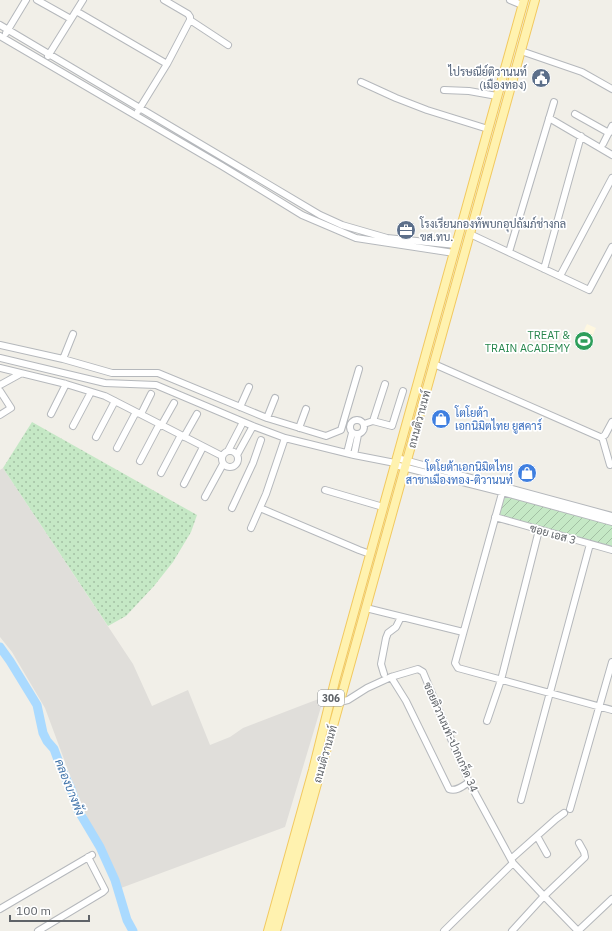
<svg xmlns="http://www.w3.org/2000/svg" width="612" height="931" viewBox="0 0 612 931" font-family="'IBM Plex Sans',Sarabun,sans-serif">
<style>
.commercial{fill:#fef7e0}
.industrial{fill:#e0deda}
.grass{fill:url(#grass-dots)}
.garden{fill:url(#garden-furrows)}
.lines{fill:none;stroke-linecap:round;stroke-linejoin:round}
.river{stroke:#aadaff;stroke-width:9}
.minor-casing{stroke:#b5b8bc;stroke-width:8}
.major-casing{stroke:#f2c960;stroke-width:10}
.minor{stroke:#fff;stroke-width:6}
.major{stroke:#fff2af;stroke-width:8}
.labels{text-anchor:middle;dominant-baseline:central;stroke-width:3.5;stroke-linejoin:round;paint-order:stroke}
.shield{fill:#fff;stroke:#8f9295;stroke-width:1}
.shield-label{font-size:10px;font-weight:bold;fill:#5f6368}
.service-label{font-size:11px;fill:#4e5e75;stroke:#fff;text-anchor:end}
.leisure-label{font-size:11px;fill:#27864d;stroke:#fff;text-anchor:end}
.shop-label{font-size:11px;fill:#366cbe;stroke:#fff;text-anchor:start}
.street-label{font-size:11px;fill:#5f6368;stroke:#fff}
.water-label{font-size:12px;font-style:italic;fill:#4174aa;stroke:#fff}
</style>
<defs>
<pattern id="grass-dots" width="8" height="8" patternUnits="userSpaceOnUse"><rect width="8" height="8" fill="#c5e8c5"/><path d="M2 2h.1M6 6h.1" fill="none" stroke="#a3c0a4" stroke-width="1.8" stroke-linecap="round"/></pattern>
<pattern id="garden-furrows" width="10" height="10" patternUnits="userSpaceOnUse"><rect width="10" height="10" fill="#c5e8c5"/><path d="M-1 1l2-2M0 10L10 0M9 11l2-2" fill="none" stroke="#a3c0a4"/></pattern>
</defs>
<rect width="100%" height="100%" fill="#f1efe8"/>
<path class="commercial" d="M587,324l9,4 -8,17 -9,-4z"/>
<path class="industrial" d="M3,468l124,187 6,9 19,42 36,-16 22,55 20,-8 13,-9 65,-25 16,-6 -39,130 -164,61 -32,-66 -21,-52 -23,-62 -33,-56 -12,-15v-167z"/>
<path class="grass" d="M32,422l165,93 -6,17 -18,30 -19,24 -28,30 -18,10 -105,-158z"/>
<path class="garden" d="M502,495l110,30v25l-117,-33z"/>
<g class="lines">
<path class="river" d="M0,647l10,14 27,44 6,28 4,8 7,8 7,19 10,21 7,21 22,37 15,33 12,40 6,11"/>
<defs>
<path id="minor" d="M37,0l34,19
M164,0l24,14 2,3v3l38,25
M510,0l12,5
M76,11l91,53
M0,25l320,190 22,10 45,13 69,7
M6,33l20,-33
M0,36l222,130 80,49 54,23 98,15
M521,51l61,21 30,17
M48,56l35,-56
M361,82l35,16 31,12 61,19
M444,90l25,1 28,5
M138,111l29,-47 23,-44
M575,114l34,19
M549,118l63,37
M603,144l9,-18
M470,234l119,56 23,-43
M509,252l45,-150
M544,269l37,-133
M560,276l52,-98
M0,345l63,14 49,14h46l109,45 59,18 15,-6 18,-61
M0,358l105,25 51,2 97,41 32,12 69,17 41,8
M63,359l10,-25
M434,364l166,73h2l3,-2 7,-13
M0,368l66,16 39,12 117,60
M0,385l20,-11
M0,391l11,17 -11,7
M240,407l9,-20
M51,414l15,-30
M141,414l10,-20
M267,418l8,-20
M350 427a7 7 0 1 1 14 0a7 7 0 1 1-14 0Z
M373,421l12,-37
M364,424l9,-3 19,5 11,-35
M73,426l18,-34
M161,426l13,-23
M299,428l7,-19
M96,437l19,-36
M184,437l13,-23
M602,437l8,28
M117,448l19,-36
M222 459a8 8 0 1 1 16 0a8 8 0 1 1-16 0Z
M228,451l15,-29
M347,453l5,-20
M237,455l16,-29
M354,455l4,-20
M397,458l215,58
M140,461l19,-36
M395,465l107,27 110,30
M161,473l20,-38
M184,484l19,-37
M504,486l-49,177 3,5 154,42
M325,490l58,17
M205,497l18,-33
M232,508l21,-45 8,-23
M260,508l99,42 11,4
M495,517l117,33
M251,528l15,-34 19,-56
M366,608l97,24
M384,674l-3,-10 5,-26 2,-5 8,-6 5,-10
M391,677l15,24 43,88c7,3 14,-3 20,-7
M340,702l8,-2 19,-12 24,-11 27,-8 5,3 46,110 44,81 31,33 34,35
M487,721l14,-41 38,-150
M521,800l69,-256
M570,809l42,-147
M537,836l10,18
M511,859l45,-40 8,-6
M0,909l92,-54
M38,931l65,-39 2,-2 -1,-2 -16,-31
M444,931l69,-68
M512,931l32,-35 41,-39 -1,-5 -5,-9
M578,931l34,-32"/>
<path id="major" d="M268,931l45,-161 22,-89 189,-681
M276,931l259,-931"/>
</defs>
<use href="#minor" class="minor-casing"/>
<use href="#major" class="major-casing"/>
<use href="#minor" class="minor"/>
<use href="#major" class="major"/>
</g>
<defs>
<symbol id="civic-disc" viewBox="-11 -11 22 22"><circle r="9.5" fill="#5c6f8a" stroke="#fff"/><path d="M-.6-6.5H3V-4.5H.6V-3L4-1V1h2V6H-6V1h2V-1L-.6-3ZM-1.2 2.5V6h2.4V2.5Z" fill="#fff"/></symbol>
<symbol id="office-disc" viewBox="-11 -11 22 22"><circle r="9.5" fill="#5c6f8a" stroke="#fff"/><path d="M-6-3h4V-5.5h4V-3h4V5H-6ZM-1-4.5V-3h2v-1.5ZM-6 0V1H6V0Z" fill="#fff"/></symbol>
<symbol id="stadium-disc" viewBox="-11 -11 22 22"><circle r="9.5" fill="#2e9e5b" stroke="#fff"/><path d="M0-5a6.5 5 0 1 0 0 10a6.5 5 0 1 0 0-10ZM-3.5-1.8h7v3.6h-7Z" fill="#fff"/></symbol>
<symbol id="shop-disc" viewBox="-11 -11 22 22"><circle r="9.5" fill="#3f7fe0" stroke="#fff"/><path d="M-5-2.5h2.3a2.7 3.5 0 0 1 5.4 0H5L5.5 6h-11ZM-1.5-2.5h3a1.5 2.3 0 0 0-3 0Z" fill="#fff"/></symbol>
</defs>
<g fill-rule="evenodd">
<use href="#civic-disc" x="530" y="67" width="22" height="22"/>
<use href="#office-disc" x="395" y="219" width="22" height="22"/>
<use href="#stadium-disc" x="573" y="330" width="22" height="22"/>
<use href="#shop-disc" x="430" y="408" width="22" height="22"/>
<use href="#shop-disc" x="516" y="462" width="22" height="22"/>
</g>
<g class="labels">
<rect class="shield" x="318" y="690" width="26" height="16" rx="3"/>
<g class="shield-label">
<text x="331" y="698">306</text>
</g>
<g class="service-label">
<text x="527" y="72">ไปรษณีย์ติวานนท์<tspan x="527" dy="13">(เมืองทอง)</tspan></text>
<text x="420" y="224" text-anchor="start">โรงเรียนกองทัพบกอุปถัมภ์ช่างกล<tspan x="420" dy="13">ขส.ทบ.</tspan></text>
</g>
<g class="leisure-label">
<text x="570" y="335">TREAT &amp;<tspan x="570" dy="13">TRAIN ACADEMY</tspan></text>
</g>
<g class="shop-label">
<text x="455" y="413">โตโยต้า<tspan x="455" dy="13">เอกนิมิตไทย ยูสคาร์</tspan></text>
<text x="513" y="467" text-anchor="end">โตโยต้าเอกนิมิตไทย<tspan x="513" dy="13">สาขาเมืองทอง-ติวานนท์</tspan></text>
</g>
<g class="street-label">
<text transform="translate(419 419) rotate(-75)">ถนนติวานนท์</text>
<text transform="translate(553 534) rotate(16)">ซอย เอส 3</text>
<text transform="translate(451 737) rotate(66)">ซอยติวานนท์-ปากเกร็ด 34</text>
<text transform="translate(325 754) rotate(-74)">ถนนติวานนท์</text>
</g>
<g class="water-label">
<text transform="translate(70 787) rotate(68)">คลองบางพัง</text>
</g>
</g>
<path d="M10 915v6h79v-6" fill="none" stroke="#5f6368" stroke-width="2"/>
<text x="16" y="915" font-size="12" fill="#5f6368" stroke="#ffffff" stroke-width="3" paint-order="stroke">100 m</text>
</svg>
